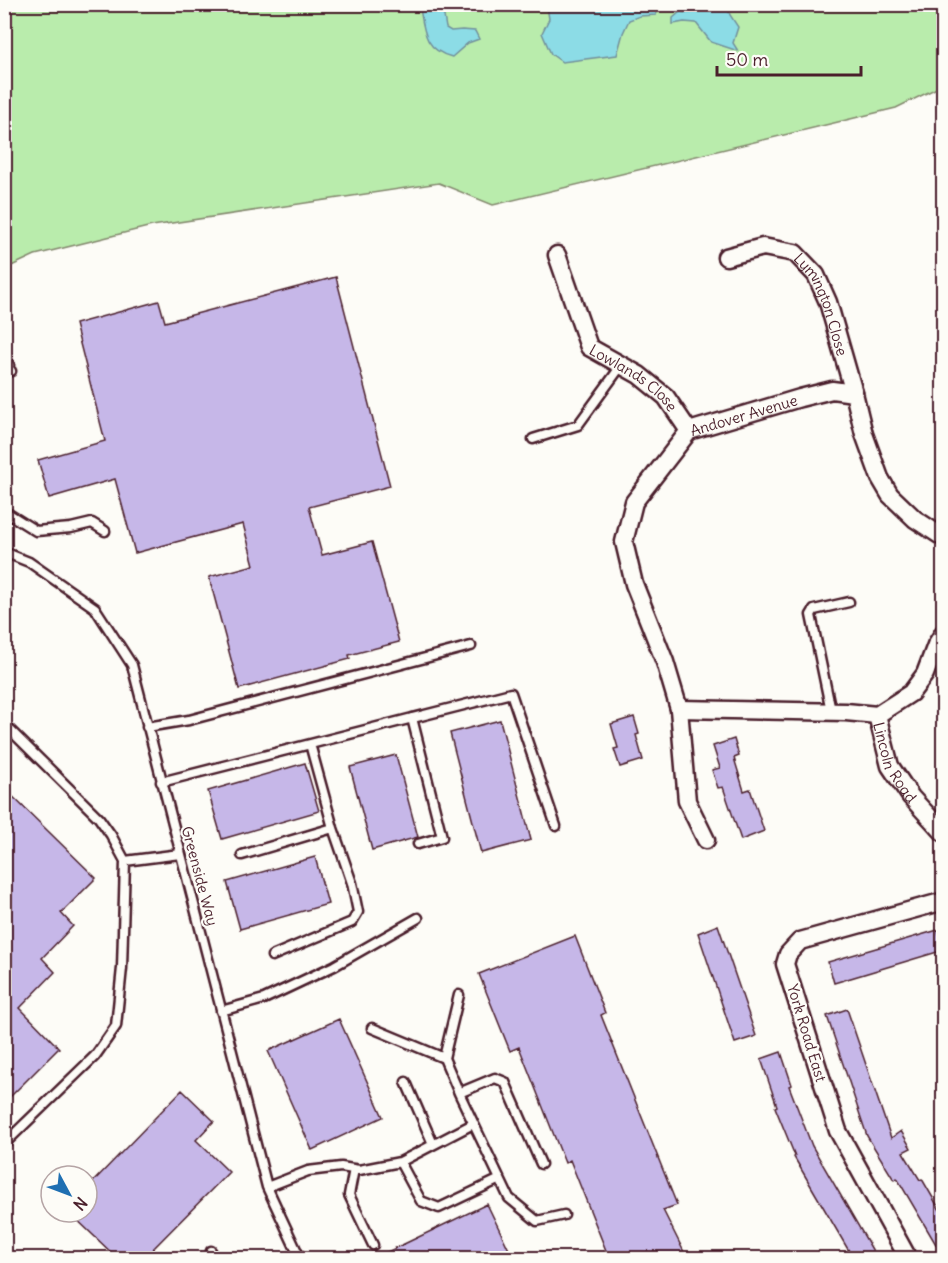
<svg xmlns="http://www.w3.org/2000/svg" width="948" height="1263" viewBox="0 0 948 1263" font-family="Delius,sans-serif">
<style>
.green{fill:#b9ecac;stroke:#82866c;stroke-width:1.5}
.water{fill:#8cdce6;stroke:#72909b;stroke-width:1.5}
.lines{fill:none;stroke-linecap:round;stroke-linejoin:round}
.stream{stroke:#72909b;stroke-width:6}
.building{fill:#c6b7e8;stroke:#4a1f2b;stroke-width:1.5}
.service-casing{stroke:#4a1f2b;stroke-width:13}
.minor-casing{stroke:#4a1f2b;stroke-width:21}
.service{stroke:#fdfcf7;stroke-width:8}
.minor{stroke:#fdfcf7;stroke-width:16}
.labels{text-anchor:middle;dominant-baseline:central;stroke-width:4.5;stroke-linejoin:round;paint-order:stroke}
.street-label{font-size:15px;fill:#4a1f2b;stroke:#fdfcf7}
</style>
<rect width="100%" height="100%" fill="#fdfcf7"/>
<filter id="ink" filterUnits="userSpaceOnUse"><feTurbulence type="fractalNoise" baseFrequency=".0167" numOctaves="2"/><feDisplacementMap in="SourceGraphic" scale="12" xChannelSelector="R" yChannelSelector="G"/><feConvolveMatrix kernelMatrix="1 2 1 2 8 2 1 2 1" color-interpolation-filters="sRGB"/></filter>
<g filter="url(#ink)">
<path class="green" d="M5,5h938v80l-47,23 -403,97 -54,-22 -287,43 -117,29 -30,14z"/>
<path class="water" d="M425,4l11,1 8,11 2,12 5,3 11,-1 13,1 4,8 -11,4 -16,14c-27,-7 -28,-25 -32,-49z
M632,4l5,4 21,2 -2,5 -16,1 -11,4 -6,13 -6,22 -55,7 -11,-8 -9,-21 7,-14 -2,-13 1,-1z
M706,5h21l3,10 8,12 -5,16 5,8 -27,-9 -15,-19 -12,-1 -11,2v-6l7,-6c11,2 18,0 26,-7z"/>
<g class="lines">
<path class="stream" d="M419,4l1,4"/>
</g>
<path class="building" d="M336,277l54,209 -81,21 13,48 50,-13 27,100 -50,13 1,4 -111,30 -30,-112 45,-12 -11,-41 -108,29 -20,-74 -66,19 -11,-38 67,-19 -30,-117 84,-23 6,21z
M634,717l5,17 -3,1 7,25 -23,7 -6,-18 4,-1 -7,-24z
M500,720l31,120 -50,13 -31,-120z
M734,739l5,17 -5,2 10,33 6,-2 14,42 -23,9 -18,-53 -5,1 -6,-18 8,-2 -7,-22z
M396,755l22,82 -46,13 -22,-83z
M305,763l14,48 -97,28 -14,-48z
M4,788l92,90 -35,35 12,13 -31,32 13,14 -35,36 39,40 -55,55z
M315,857l13,47 -88,25 -13,-47z
M718,925l38,111 -21,7 -37,-110z
M938,930l6,20 -110,33 -6,-21z
M575,936l30,77 -4,2 76,190 -14,5 24,48h-78l-39,-98 -5,3 -46,-116 -9,4 -31,-77z
M847,1009l44,129 10,-7 10,17 -8,4 17,28 2,-1 22,38v41l-47,-80 -3,2 -27,-44 -40,-120z
M339,1019l44,98 -71,33 -44,-99z
M781,1052l11,33 -3,1 23,60 65,112h-24l-59,-101 1,-1 -20,-49 2,-1 -16,-47z
M182,1090l32,31 -18,19 33,32 -85,86h-27l-48,-46h18v-24z
M487,1204l26,54h-138z"/>
<g class="lines">
<defs>
<path id="service" d="M4,352l5,13
M4,373l7,-2
M533,439l45,-14 43,-59
M4,511l32,20 35,-3 21,-5 13,8
M4,552l25,10 66,46 37,57 135,522 33,71
M831,711l-20,-96 3,-5 35,-8
M412,718l30,119 -24,7
M4,724l95,94 12,17 14,26 -3,107 -6,58 -21,30 -91,88
M147,727l42,-7 282,-74
M161,782l350,-89 45,133
M242,855l91,-27
M125,861l55,-7
M272,956l80,-34 6,-10 -6,-29 -19,-55 -23,-84
M459,995l-15,63 15,35 50,105 28,23 27,-6
M221,1011l43,-12 70,-33 84,-48
M372,1028l72,30
M406,1082l27,62
M459,1093l36,-15 10,4 36,82
M400,1162l21,39 18,7 61,-29
M354,1169l-5,26 24,50
M267,1187l41,-16 33,-4 18,3 41,-8 73,-38
M211,1251l4,7"/>
<g id="minor">
<path id="s1" d="M557,255l32,92 50,28 27,22 23,34"/>
<path id="s2" d="M726,257l37,-10 32,6 21,22 12,27 26,91"/>
<path d="M679,709l167,3 31,3 34,-22 14,-19 11,-29 8,-13"/>
<path id="s3" d="M877,715l13,51 21,31 33,36"/>
<path id="s4" d="M706,840l-19,-39 -8,-92 -14,-47 -31,-78 -10,-42 10,-40 55,-71 111,-33 32,-8 22,3 10,41 16,44 10,17 25,24 29,19"/>
<path d="M908,1258l-70,-127 -53,-167 3,-10 12,-13 144,-40"/>
</g>
</defs>
<use href="#service" class="service-casing"/>
<use href="#minor" class="minor-casing"/>
<use href="#service" class="service"/>
<use href="#minor" class="minor"/>
</g>
</g>
<g class="labels">
<g class="street-label">
<text stroke="none"><textPath href="#s2" startOffset="130">Lymington Close</textPath></text>
<text stroke="none"><textPath href="#s1" startOffset="152">Lowlands Close</textPath></text>
<text stroke="none"><textPath href="#s4" startOffset="500">Andover Avenue</textPath></text>
<text stroke="none"><textPath href="#s3" startOffset="51">Lincoln Road</textPath></text>
<text transform="translate(200 876) rotate(75)">Greenside Way</text>
<text transform="translate(807 1033) rotate(73)">York Road East</text>
</g>
</g>
<rect width="948" height="1263" fill="none" stroke="#fdfcf7" stroke-width="24"/>
<rect x="12" y="12" width="924" height="1239" fill="none" stroke="#4a1f2b" stroke-width="2" filter="url(#ink)"/>
<g transform="translate(69 1194) rotate(131)"><circle r="28" fill="#fdfcf7" stroke="#b5a4a5" stroke-width="1.5"/>
<path d="M0-4.5L10 22L0 15L-10 22Z" fill="#1f6fb2"/>
<text y="-9" font-size="16" font-weight="bold" text-anchor="middle" fill="#4a1f2b">N</text>
</g>
<path d="M717 66v9h144v-9" fill="none" stroke="#4a1f2b" stroke-width="3"/>
<text x="726" y="66" font-size="18" fill="#4a1f2b" stroke="#fdfcf7" stroke-width="4.5" paint-order="stroke">50 m</text>
</svg>
